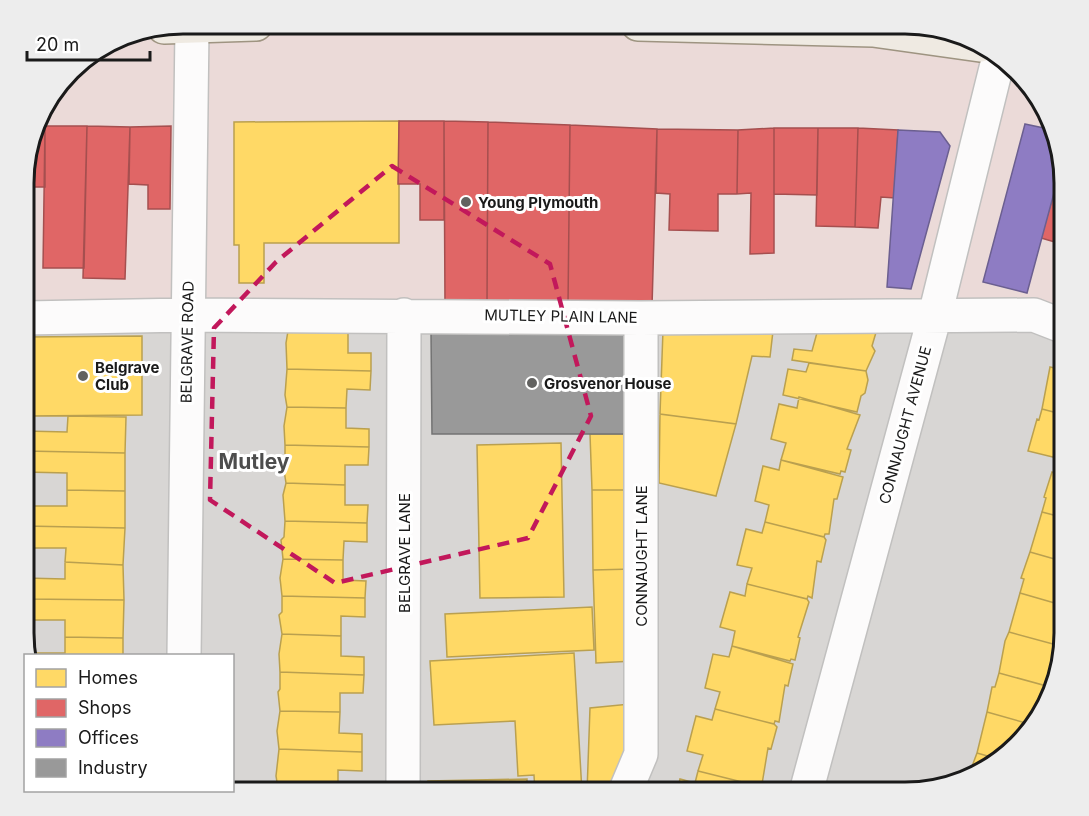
<svg xmlns="http://www.w3.org/2000/svg" width="1089" height="816" viewBox="0 0 1089 816" font-family="Inter,sans-serif">
<style>
.residential{fill:#d8d6d4}
.commercial{fill:#ebdad8}
.homes{fill:#ffd966;stroke:#baa04f;stroke-width:1.5}
.shops{fill:#e06666;stroke:#a54f4f;stroke-width:1.5}
.offices{fill:#8e7cc3;stroke:#6b5f90;stroke-width:1.5}
.industry{fill:#999;stroke:#737373;stroke-width:1.5}
.lines{fill:none;stroke-linecap:round;stroke-linejoin:round}
.minor-casing{stroke:#c1c0bf;stroke-width:36}
.major-casing{stroke:#9e9481;stroke-width:36}
.minor{stroke:#fcfbfb;stroke-width:33}
.major{stroke:#efeae2;stroke-width:33}
.marked{fill:none;stroke:#c2185b;stroke-width:4.5;stroke-dasharray:12 8;stroke-linejoin:round}
.poi-dot{fill:#626260;stroke:#fff;stroke-width:2}
.labels{text-anchor:middle;dominant-baseline:central;stroke-width:6;stroke-linejoin:round;paint-order:stroke}
.poi-label{font-size:15px;font-weight:bold;fill:#1a1a1a;stroke:#fff;text-anchor:start}
.street-label{font-size:15px;fill:#1a1a1a;stroke:#fff}
.district-label{font-size:21px;font-weight:bold;fill:#4d4d4d;stroke:#fff}
.rim{fill:none;stroke:#1a1a1a;stroke-width:3}
</style>
<rect width="100%" height="100%" fill="#e9e7e3"/>
<path class="residential" d="M132,33l917,80 16,71v459l-12,50 -27,44 -50,39 -71,16 -736,-1 63,-1v-134l-204,-1 -4,-12 1,-480 20,-59 34,-41z"/>
<path class="commercial" d="M184,24h731l95,39 39,50 16,71v143l-1040,-9v-155l20,-59 34,-41 53,-30z"/>
<path class="homes" d="M399,121v122h-135v40h-25v-38h-5v-123z
M818,329h59l-5,17 3,5 -9,20 -74,-11 2,-11 18,2z
M663,330l110,1 -3,26 -18,-1 -16,68 -76,-10z
M288,331l60,2v20h23v18l-84,-2 -1,-26z
M142,336v79l-117,1v-79z
M809,363l57,8 2,9 -3,13 -4,3 -4,16 -74,-17 5,-26 18,3z
M1050,367l15,3v45l-23,-6z
M287,369l84,2 -1,19 -23,-1 -1,19 -59,-1 -2,-12z
M799,397l61,18 -13,34 4,1 -6,22 -4,-1 -1,3 -59,-14 5,-17 -15,-4 8,-35 18,4z
M287,407l59,1v20l23,1v18l-84,-2 -1,-19z
M1042,409l23,6v45l-37,-9 9,-32 2,1z
M660,414l76,10 -20,72 -57,-13z
M68,416l58,1 -1,36 -100,-2v-20l42,1z
M590,434h42v56h-40z
M561,443l3,154 -84,1 -3,-153z
M285,445l84,2 -1,18h-23v20l-59,-2 -3,-19 2,-3z
M25,451l100,2v38l-58,-1v-17l-42,-1z
M781,460l62,17 -6,22h-3l-5,35h-4l-1,3 -59,-15 4,-17 -14,-4 8,-35 16,4z
M1052,472l13,4v42l-23,-6 4,-14 -2,-1z
M286,483l59,2v20h23l-1,18 -82,-2 -2,-26z
M67,490l58,1v37l-100,-2v-20h42z
M592,490h40l1,79 -40,1z
M1042,512l23,6v44l-35,-10z
M285,521l82,2v19l-23,-1 -1,19 -60,-1 -2,-19 3,-3z
M765,522l59,15 2,3 -5,22 -4,-1 -5,37 -4,-2 -1,3 -60,-15 5,-16 -15,-3 9,-36 16,4z
M25,526l100,2 -2,37 -58,-3 1,-14h-41z
M1030,552l35,10v44l-45,-13 4,-14 -3,-1z
M283,559l60,1v20l23,1 -1,17 -83,-2 -2,-18z
M65,562l58,3 1,35 -100,-1 1,-21 40,1z
M633,569l1,92 -38,2 -3,-93z
M747,584l60,15 2,3 -11,35 2,1 -5,22 -4,-1 -1,2 -58,-15 3,-15 -15,-4 10,-35 15,4z
M1020,593l45,13 -1,41 -55,-15z
M282,596l83,2v19l-24,-1v20l-59,-2 -3,-19 3,-3z
M24,599l100,1 -1,38 -58,-1v-17h-41z
M592,607l2,43 -147,7 -2,-43z
M1009,632l55,15 -10,41 -55,-15 6,-32z
M282,634l59,2v20l23,1v18l-84,-3 -1,-18z
M65,637l58,1v18h-95l-1,-3h38z
M732,646l61,18 -5,22 -3,-1 -6,37 -4,-1 -1,3 -59,-15 5,-17 -15,-4 8,-34 16,3z
M574,653l8,139h-47l-1,-17 -16,1 -3,-55 -81,4 -4,-64z
M280,672l84,3 -1,18h-23v19l-60,-1 -2,-19 2,-3z
M999,673l55,15 -21,37 -46,-13 5,-25h3z
M630,704l1,50 -17,38h-27l3,-84z
M715,709l59,15 3,3 -6,22 -3,-1 -6,36 -4,-1v3l-60,-15 5,-16 -16,-4 9,-35 16,4z
M280,711l60,1 -1,21 23,1v18l-83,-3 -2,-18z
M987,712l46,13 -7,12 -28,22 -21,-6z
M279,749l83,3v19l-24,-1v20l-60,-2 -2,-12z
M977,753l21,6 -22,17 -8,1z
M698,771l60,15 1,6h-82l3,-13 15,4z
M527,779v13h-99v-11z
M278,788l60,2v2h-60z"/>
<path class="shops" d="M399,121h45v99h-24v-36h-22z
M444,121l44,1 -1,182h-42z
M488,122l82,3 -2,181 -81,-2z
M570,125l87,4 -5,178 -84,-1z
M38,126h7v61h-20v-24z
M45,126h42l-3,142h-41z
M87,126l43,1 -5,152 -42,-1z
M171,126l-1,83h-22v-24l-19,-1 1,-57z
M774,128v125l-24,1 1,-61 -14,1 1,-64z
M774,128h44l-1,67 -43,-1z
M818,128h40l-3,99 -39,-1z
M858,128l40,2 -3,68 -14,-1 -3,31 -23,-1z
M657,129l81,1 -1,64h-19v37l-49,-1 1,-36 -14,-1z
M1061,167l4,17v61l-24,-7z"/>
<path class="offices" d="M1025,124l28,6 8,37 -34,126 -44,-11z
M898,130l42,2 10,14 -39,143 -24,-2z"/>
<path class="industry" d="M632,332v102h-200l-1,-101z"/>
<g class="lines">
<defs>
<path id="minor" d="M25,318l162,-3 454,3 393,-3 31,12
M184,656l8,-628
M183,792v-2
M403,792l1,-477
M625,792l16,-38v-436
M806,792l129,-477 64,-259"/>
<path id="major" d="M638,24l235,6 107,15
M164,27l92,-3"/>
</defs>
<use href="#minor" class="minor-casing"/>
<use href="#major" class="major-casing"/>
<use href="#minor" class="minor"/>
<use href="#major" class="major"/>
</g>
<path class="marked" d="M392,166l158,98 41,152 -63,122 -193,45 -125,-83 4,-172 62,-66z"/>
<g class="poi-dot">
<circle cx="466" cy="202" r="6"/>
<circle cx="83" cy="376" r="6"/>
<circle cx="532" cy="383" r="6"/>
</g>
<g class="labels">
<g class="poi-label">
<text x="478" y="202">Young Plymouth</text>
<text x="95" y="367">Belgrave<tspan x="95" dy="17">Club</tspan></text>
<text x="544" y="383">Grosvenor House</text>
</g>
<g class="street-label">
<text transform="translate(561 316) rotate(1)">MUTLEY PLAIN LANE</text>
<text transform="translate(187 342) rotate(-89)">BELGRAVE ROAD</text>
<text transform="translate(905 425) rotate(-75)">CONNAUGHT AVENUE</text>
<text transform="translate(404 553) rotate(-90)">BELGRAVE LANE</text>
<text transform="translate(641 556) rotate(-90)">CONNAUGHT LANE</text>
</g>
<g class="district-label">
<text x="254" y="461">Mutley</text>
</g>
</g>
<path d="M0 0H1089V816H0ZM183 34H905A149 149 0 0 1 1054 183V633A149 149 0 0 1 905 782H183A149 149 0 0 1 34 633V183A149 149 0 0 1 183 34Z" fill="#ededed" fill-rule="evenodd"/>
<path class="rim" d="M183 34H905A149 149 0 0 1 1054 183V633A149 149 0 0 1 905 782H183A149 149 0 0 1 34 633V183A149 149 0 0 1 183 34Z"/>
<rect x="24" y="654" width="210" height="138" fill="#ffffff" stroke="#a3a3a3" stroke-width="1.5"/>
<rect x="36" y="669" width="30" height="18" fill="#ffd966" stroke="#a3a3a3" stroke-width="1.5"/>
<text x="78" y="684" font-size="18" fill="#1a1a1a">Homes</text>
<rect x="36" y="699" width="30" height="18" fill="#e06666" stroke="#a3a3a3" stroke-width="1.5"/>
<text x="78" y="714" font-size="18" fill="#1a1a1a">Shops</text>
<rect x="36" y="729" width="30" height="18" fill="#8e7cc3" stroke="#a3a3a3" stroke-width="1.5"/>
<text x="78" y="744" font-size="18" fill="#1a1a1a">Offices</text>
<rect x="36" y="759" width="30" height="18" fill="#999999" stroke="#a3a3a3" stroke-width="1.5"/>
<text x="78" y="774" font-size="18" fill="#1a1a1a">Industry</text>
<path d="M27 51v9h123v-9" fill="none" stroke="#1a1a1a" stroke-width="3"/>
<text x="36" y="51" font-size="18" fill="#1a1a1a" stroke="#ffffff" stroke-width="4.5" paint-order="stroke">20 m</text>
</svg>
